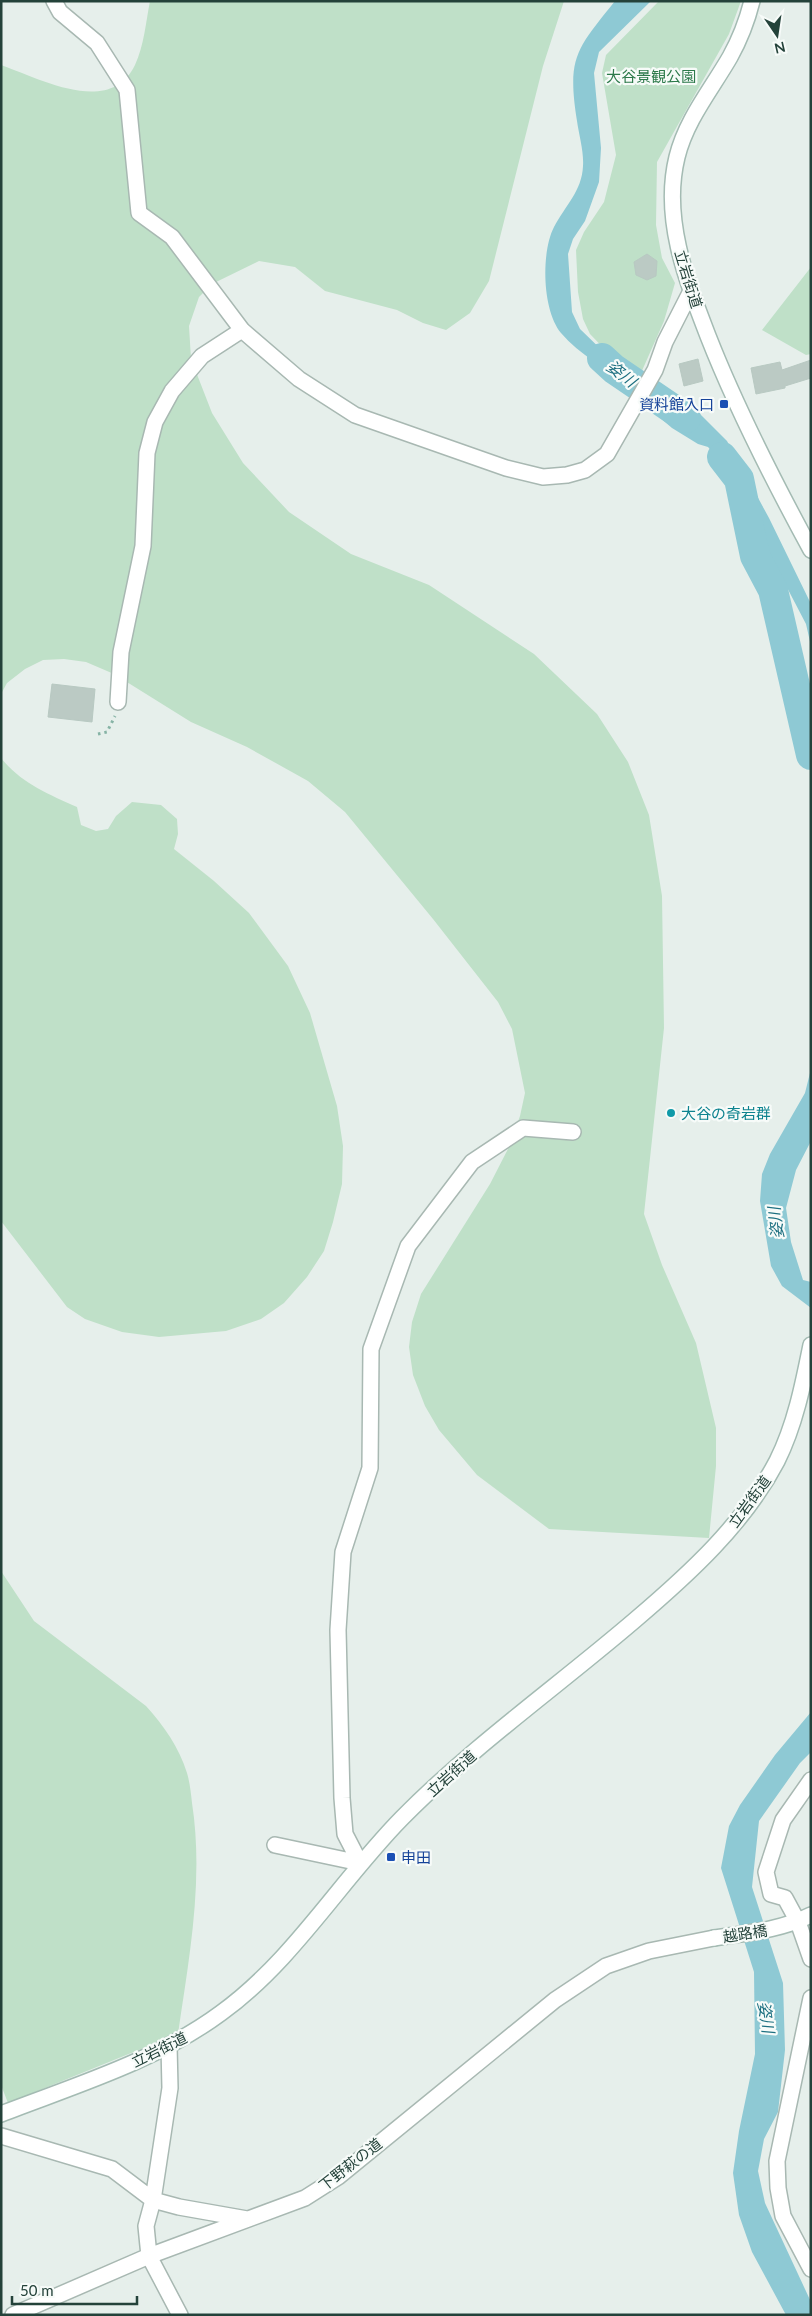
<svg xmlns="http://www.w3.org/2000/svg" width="812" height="2316" viewBox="0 0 812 2316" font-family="Lato,'Noto Sans JP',sans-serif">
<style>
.green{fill:#bfe0c8}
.water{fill:#8ec9d4}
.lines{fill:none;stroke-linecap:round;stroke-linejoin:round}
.river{stroke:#8ec9d4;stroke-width:30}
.building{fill:#bbcac4;stroke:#b8c9c2}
.street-casing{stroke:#a8b8b2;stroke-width:18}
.secondary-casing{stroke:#a4bbb3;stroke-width:18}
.path{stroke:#86b3a5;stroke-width:3;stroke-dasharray:2.5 4;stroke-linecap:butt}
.street{stroke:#fff;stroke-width:15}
.secondary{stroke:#fff;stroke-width:15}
.transit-dot{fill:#1a4fb4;stroke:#f7fbf9;stroke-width:2}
.culture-dot{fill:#0f9aa8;stroke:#f7fbf9;stroke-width:2}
.labels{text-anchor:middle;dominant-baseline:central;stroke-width:4.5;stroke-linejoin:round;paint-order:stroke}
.park-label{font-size:15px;fill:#2d7a4b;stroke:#f7fbf9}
.street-label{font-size:15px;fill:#24423a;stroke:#f7fbf9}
.transit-label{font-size:15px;fill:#164399;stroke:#f7fbf9;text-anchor:end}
.culture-label{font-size:15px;fill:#0d838f;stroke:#f7fbf9;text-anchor:start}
.water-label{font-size:16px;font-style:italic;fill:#1c6f80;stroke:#f7fbf9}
</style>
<rect width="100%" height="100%" fill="#e6efeb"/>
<path class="green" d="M150,1h414l-21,65 -54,215 -19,32 -24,17 -23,-7 -26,-13 -72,-19 -30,-24 -36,-6 -47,23 -13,13 -10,29 2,33 21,54 31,50 46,49 62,42 78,31 105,69 63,60 31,48 21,53 13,81 2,132 -20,186 18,51 34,78 20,85v38l-7,72 -160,-9 -72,-54 -38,-45 -14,-24 -12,-31 -4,-28 3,-25 9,-28 69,-110 19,-37 11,-31 5,-23 -13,-64 -14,-27 -65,-83 -88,-107 -37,-31 -61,-34 -56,-25 -77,-48 -28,-12 -22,-3 -21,1 -18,9 -18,14 -6,11v-629c40,14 109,52 134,0 9,-19 11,-44 15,-64z
M659,1h82l-12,33 -72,128 -1,63 6,33 13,25 -11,38 -23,52 -26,-13 -25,-26 -7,-15 -5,-27 -2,-42 8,-18 20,-30 12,-47 -14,-82 4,-18z
M811,267v87l-5,1 -44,-25z
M1,758c20,25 47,36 76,49l4,18 15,6 12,-2 8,-13 16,-14 29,3 16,14 1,15 -4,15 40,32 35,32 39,53 22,47 27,93 6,40 -1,38 -9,38 -9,29 -17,26 -23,26 -23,16 -35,12 -67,6 -37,-5 -37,-13 -18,-12 -66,-86z
M1,1571l33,50 112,85c18,20 33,41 41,67 3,10 4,21 5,30 12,77 -3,155 -14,231l-170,69 -7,-18z"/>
<path class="water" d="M615,1h36l-52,51 -5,21 7,75 -2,34 -14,39 -12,18 -5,15 4,58 8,17 31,30 26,15 -6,11c-24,-15 -52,-31 -70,-52 -19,-23 -20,-81 -7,-106 11,-21 28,-36 29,-61 1,-14 -4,-31 -6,-45 -10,-64 -1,-71 38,-120z
M656,382l40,28 31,31 42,77 42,86v42l-5,-22 -36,-69 -7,-20 -27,-55 -28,-33 -10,-3 -26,-16 -20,-17 -4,-6z
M811,1069v72l-15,29 -10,38 5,34 12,38 8,2v26l-29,-22 -11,-20 -11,-65 2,-27 8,-20 35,-61z
M811,1712v40l-11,11 -41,58 -7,66 31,96 2,67 -7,62 -14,27 -6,32 7,32 46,99v13h-25l-34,-63 -13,-37 -6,-42 6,-42 16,-77 -1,-82 -33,-104 8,-42 11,-21 35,-50z"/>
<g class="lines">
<path class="river" d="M602,358l12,11 72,49
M722,457l17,22 16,77 18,34 38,165"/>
</g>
<path class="building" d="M647,254l10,7 -1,15 -9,4 -11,-5 -2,-13z
M698,359l5,22 -19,5 -5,-22z
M811,360v18l-26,8v2l-29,6 -5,-26 29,-6 2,8z
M52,684l43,5 -3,33 -44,-5z"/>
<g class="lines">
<defs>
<path id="street" d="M54,1l6,11 37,31 30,47 12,123 33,24 70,93 57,49 56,36 151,53 37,9 24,-2 18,-5 22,-16 48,-84 10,-28 26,-51
M118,702l3,-50 22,-106 4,-93 8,-31 17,-31 30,-35 40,-26
M811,1780l-28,40 -17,52 5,22 14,4 13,24 13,37
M275,1845l85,18
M360,1863l-15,-29 -3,-36 -4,-168 5,-78 27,-84 1,-119 37,-103 64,-84 51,-34 50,4
M811,1998l-34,163 1,27 5,28 28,53
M169,2046l1,42 -17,112 -7,26 3,30 156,-58 33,-21 217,-177 51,-34 43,-15 65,-13
M1,2136l111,33 41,31 26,7 68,12
M13,2315l136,-59 31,59"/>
<path id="secondary" d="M752,1c-5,20 -12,38 -22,56 -19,33 -44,63 -53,100 -15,61 9,122 31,179 29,74 65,144 103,214
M714,1938c33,-5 67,-8 97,-23
M1,2114c75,-29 155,-53 220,-101 72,-52 119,-132 181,-195 71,-72 156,-132 233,-198 54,-46 109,-96 142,-159 18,-36 26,-76 34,-116"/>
</defs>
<use href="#street" class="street-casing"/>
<use href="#secondary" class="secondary-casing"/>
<path class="path" d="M98,734l9,-2 8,-16"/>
<use href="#street" class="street"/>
<use href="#secondary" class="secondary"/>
</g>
<g class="transit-dot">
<rect x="719" y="399" width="10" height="10" rx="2.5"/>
<rect x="386" y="1852" width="10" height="10" rx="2.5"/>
</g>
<circle class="culture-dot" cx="671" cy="1113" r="5"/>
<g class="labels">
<g class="park-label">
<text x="651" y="76">大谷景観公園</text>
</g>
<g class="street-label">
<text transform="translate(689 279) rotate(73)">立岩街道</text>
<text transform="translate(749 1501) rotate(-54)">立岩街道</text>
<text transform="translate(451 1773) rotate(-42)">立岩街道</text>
<text transform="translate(745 1933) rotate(-9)">越路橋</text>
<text transform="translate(159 2049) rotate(-26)">立岩街道</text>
<text transform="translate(350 2164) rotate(-38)">下野萩の道</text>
</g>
<g class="transit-label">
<text x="714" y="404">資料館入口</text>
<text x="401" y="1857" text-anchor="start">申田</text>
</g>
<g class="culture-label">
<text x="681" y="1113">大谷の奇岩群</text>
</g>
<g class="water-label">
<text transform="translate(622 373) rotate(37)">姿川</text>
<text transform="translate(775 1223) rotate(-97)">姿川</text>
<text transform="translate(767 2017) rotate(81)">姿川</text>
</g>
</g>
<rect width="812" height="2316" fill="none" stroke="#24423a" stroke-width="5"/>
<g transform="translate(777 35) rotate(167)" stroke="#f7fbf9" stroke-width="4" paint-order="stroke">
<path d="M0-4L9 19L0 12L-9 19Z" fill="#24423a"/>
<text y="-8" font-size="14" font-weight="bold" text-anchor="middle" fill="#24423a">N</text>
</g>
<path d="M12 2296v8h125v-8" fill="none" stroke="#24423a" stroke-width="2.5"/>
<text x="20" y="2296" font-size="15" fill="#24423a" stroke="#f7fbf9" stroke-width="4" paint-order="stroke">50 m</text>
</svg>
